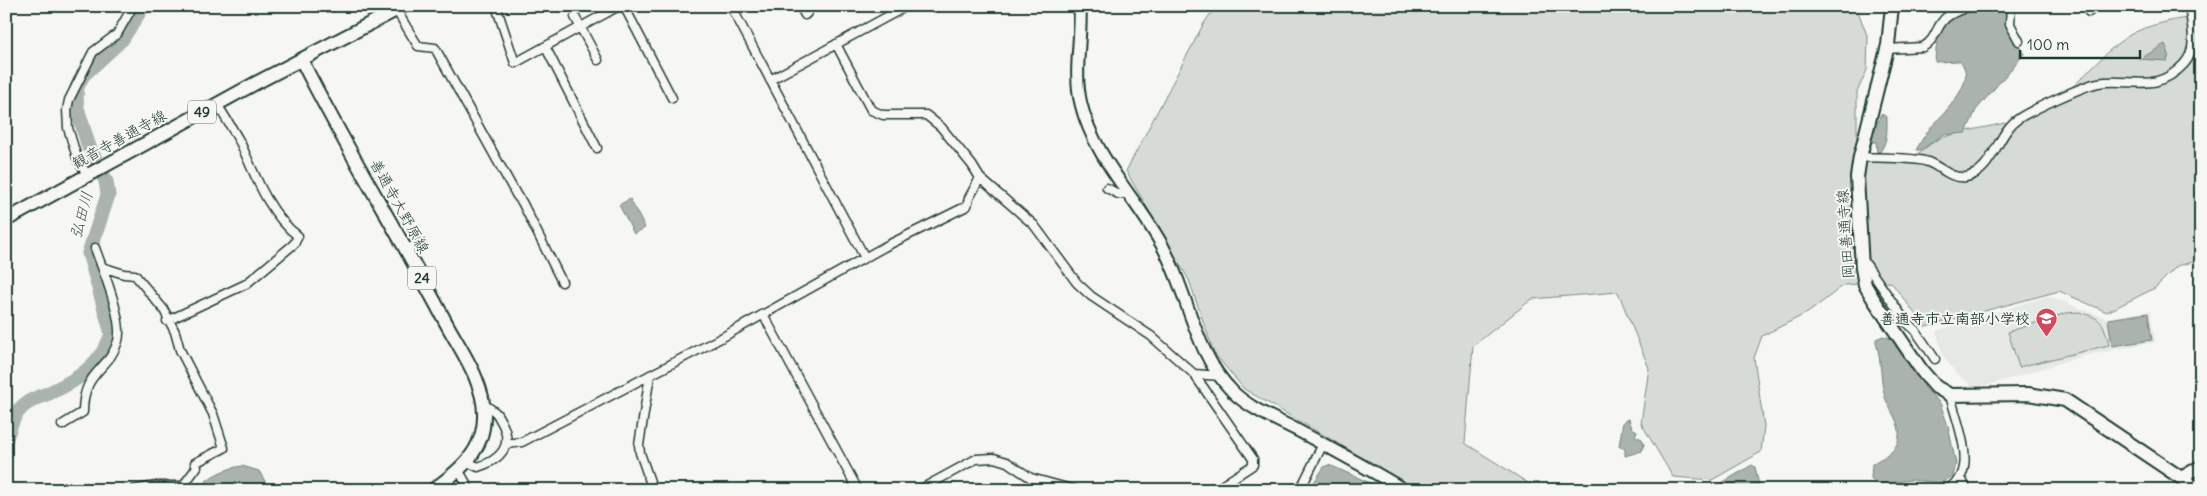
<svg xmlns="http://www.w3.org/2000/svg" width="2207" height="496" viewBox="0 0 2207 496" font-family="Delius,'Klee One',sans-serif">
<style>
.built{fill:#e6e8e4}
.green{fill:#d6dbd6;stroke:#7a8c85}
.water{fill:#aab3ae;stroke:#72847d}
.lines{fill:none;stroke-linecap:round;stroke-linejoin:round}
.river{stroke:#aab3ae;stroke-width:15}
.street-casing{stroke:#1f3d34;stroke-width:11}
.secondary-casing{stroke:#1f3d34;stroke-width:15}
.primary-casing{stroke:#1f3d34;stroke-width:16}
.street{stroke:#f6f6f2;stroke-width:8}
.secondary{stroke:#f6f6f2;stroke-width:11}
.primary{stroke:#f6f6f2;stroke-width:12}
.labels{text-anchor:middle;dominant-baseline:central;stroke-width:4;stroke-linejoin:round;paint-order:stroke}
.shield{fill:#f6f6f2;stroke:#60746d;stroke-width:1}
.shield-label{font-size:14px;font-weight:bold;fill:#1f3d34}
.street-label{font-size:15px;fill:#1f3d34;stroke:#f6f6f2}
.poi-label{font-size:15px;font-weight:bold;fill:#1f3d34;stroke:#f6f6f2;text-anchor:end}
.water-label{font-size:16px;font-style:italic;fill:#425a52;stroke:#f6f6f2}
</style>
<rect width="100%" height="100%" fill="#f6f6f2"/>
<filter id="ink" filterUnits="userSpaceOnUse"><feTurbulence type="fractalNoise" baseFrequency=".02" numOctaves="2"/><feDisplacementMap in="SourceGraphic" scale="10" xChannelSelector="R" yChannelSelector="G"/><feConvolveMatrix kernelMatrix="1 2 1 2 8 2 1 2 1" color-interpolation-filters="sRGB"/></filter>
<g filter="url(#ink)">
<path class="built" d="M2048,296l58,22 44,-7 5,31 -69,13 -94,29 -20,2 -16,-13 -13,-17 -7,-25z"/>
<path class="green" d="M1216,6h640l12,32 -1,32 -10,22v65c15,1 33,3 49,1 12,-1 22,-14 33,-19 34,-13 73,-12 106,-31 32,-18 53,-53 83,-72 22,-13 48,-16 73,-21v245l-24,6 -22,22 -48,24 -48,-21 -134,36 -34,-45 -47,3 -35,27 -47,24 -8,22 10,68 -3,26 -49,28 -39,-3 -32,-54 8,-55 -31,-76 -86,7 -59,47 -8,97 74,47h-121l-174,-101 -30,-36 -25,-73 -63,-109 78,-148z
M2079,312c24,7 24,9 30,33l-90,22 -11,-35 58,-19z"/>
<path class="water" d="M1978,6h30l3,27 13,21 -48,56 -10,23 -23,2 -22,15h-5c4,-7 8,-14 13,-20 12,-15 52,-50 30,-69l-24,1c2,-38 10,-42 43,-56z
M2165,44l4,10 -2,7 -27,-2z
M1881,114l6,3c0,13 1,24 -7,35h-3l-1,-10h-4l-1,4 -2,-1z
M630,199l15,29 -11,6 -15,-29z
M2148,313l4,27 -40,6 -4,-27z
M1883,336l10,3 33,50 14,14 8,23 8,38 -3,12 -11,7 -31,-3 -31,4 -6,-2 -3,-4 1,-14c10,-7 22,-9 26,-23 5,-16 -8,-29 -13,-44 -5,-17 -3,-36 -9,-54v-4z
M1629,419l3,9 5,3 -2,5 7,3 2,5 -2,7 -17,5v-7l-6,-3 4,-24z
M1328,465l6,2 52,23h-77l15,-23z
M1752,465l3,2 5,23h-59l19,-6z
M242,466l17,5 11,19h-72c9,-14 29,-22 44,-24z"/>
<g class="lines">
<path class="river" d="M6,438c4,-11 7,-23 16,-31 7,-7 18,-10 27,-14 29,-13 52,-28 63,-59l-23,-81 19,-58 -2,-14 -17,-34 -12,-39 -1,-11 1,-10 6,-12 39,-36 21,-33"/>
<defs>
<path id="street" d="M496,6l19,57 104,-57
M624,6l48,92
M731,6l134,252
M800,6l5,9 2,-2
M2011,6l-1,18 9,17
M395,8l23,38 17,2 82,148 5,6 40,80
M2089,12l5,-6
M575,17l23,43
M836,44l35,66 12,5h43l15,12 31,38 8,13 54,47 43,58 14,13 60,40 43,38 59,85v6l-38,25
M546,48l51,100
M1887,49l36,-2c12,-7 12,-16 19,-25 6,-9 19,-12 28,-16
M770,80l137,-74
M1860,157c15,1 55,0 68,5 13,5 22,17 38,15 27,-5 31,-44 52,-58 13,-9 65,-33 80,-36 32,-6 57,12 86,-19 14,-15 8,-38 5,-58
M88,175l-10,-14 -10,-33 -1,-18 2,-10 24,-48 24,-18 16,-28
M1107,188l11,6h10
M95,248l7,19 22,7 11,1 29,35 11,22 5,18 33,64 11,34 -29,15 2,4 -14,19h-27l-23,4
M406,249l15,-6
M1863,260l43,62 9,8 20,29
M763,314l95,176
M167,321l79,-37 48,-40 4,-8c-28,-21 -43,-60 -57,-92 -7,-13 -16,-27 -24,-40
M1194,374l26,2
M650,375l-11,70 1,8 13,37
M62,425l21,-13c0,-42 26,-41 35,-71 5,-16 -10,-58 -16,-74
M507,444l15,-2 199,-104 163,-91 83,-41 2,-8 11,-20
M468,462l10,5c22,-7 36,-21 24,-44 -2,-3 -4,-8 -6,-10 -4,-4 -9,-6 -13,-10
M459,471l11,19
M1961,478l6,12
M919,490l57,-31 18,-1 13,4 24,16 44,12
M1300,490l23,-46
M1948,490c4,-5 10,-9 13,-14 11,-20 -6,-60 -11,-81"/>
<path id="secondary" d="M1080,6c2,32 -7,66 1,98 13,54 57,96 82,143 26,48 31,106 70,145 16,16 42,27 62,37 37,20 73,39 109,61
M2182,477l19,-11"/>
<path id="primary" d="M1892,6l-4,39 -28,112 -3,20 5,91 3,17 9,15 48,71 14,16 14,8 78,-1 37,6 134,90
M302,61c44,88 96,171 142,258 15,29 41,63 40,97 0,36 -25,55 -51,74
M6,220l248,-136 150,-78"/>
</defs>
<use href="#street" class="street-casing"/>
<use href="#secondary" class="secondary-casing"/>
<use href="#primary" class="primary-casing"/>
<use href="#street" class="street"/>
<use href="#secondary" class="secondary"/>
<use href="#primary" class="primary"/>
</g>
</g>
<defs>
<symbol id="school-pin" viewBox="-11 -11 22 30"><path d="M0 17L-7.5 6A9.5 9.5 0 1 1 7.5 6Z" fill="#d1495b" stroke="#f6f6f2"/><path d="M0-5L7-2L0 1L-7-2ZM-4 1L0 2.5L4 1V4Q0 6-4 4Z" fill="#fff"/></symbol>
</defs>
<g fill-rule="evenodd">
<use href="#school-pin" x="2034" y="306" width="25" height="34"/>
</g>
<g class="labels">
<g class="shield">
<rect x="188" y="100.5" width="28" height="23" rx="4"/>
<rect x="408" y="266.5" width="28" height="23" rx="4"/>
</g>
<g class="shield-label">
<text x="202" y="112">49</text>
<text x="422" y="278">24</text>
</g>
<g class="street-label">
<text transform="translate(119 139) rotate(-29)">観音寺善通寺線</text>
<text transform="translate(400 206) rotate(61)">善通寺大野原線</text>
<text transform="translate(1845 234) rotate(-94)">岡田善通寺線</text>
</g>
<g class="poi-label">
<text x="2030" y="318">善通寺市立南部小学校</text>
</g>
<g class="water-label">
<text transform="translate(81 215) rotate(-75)">弘田川</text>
</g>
</g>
<rect width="2207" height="496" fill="none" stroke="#f6f6f2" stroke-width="25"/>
<rect x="12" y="12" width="2182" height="471" fill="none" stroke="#1f3d34" stroke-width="2" filter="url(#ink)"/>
<path d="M2020 50v8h120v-8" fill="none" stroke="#1f3d34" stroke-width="2.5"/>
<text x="2027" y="50" font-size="15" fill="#1f3d34" stroke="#f6f6f2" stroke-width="4" paint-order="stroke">100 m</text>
</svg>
